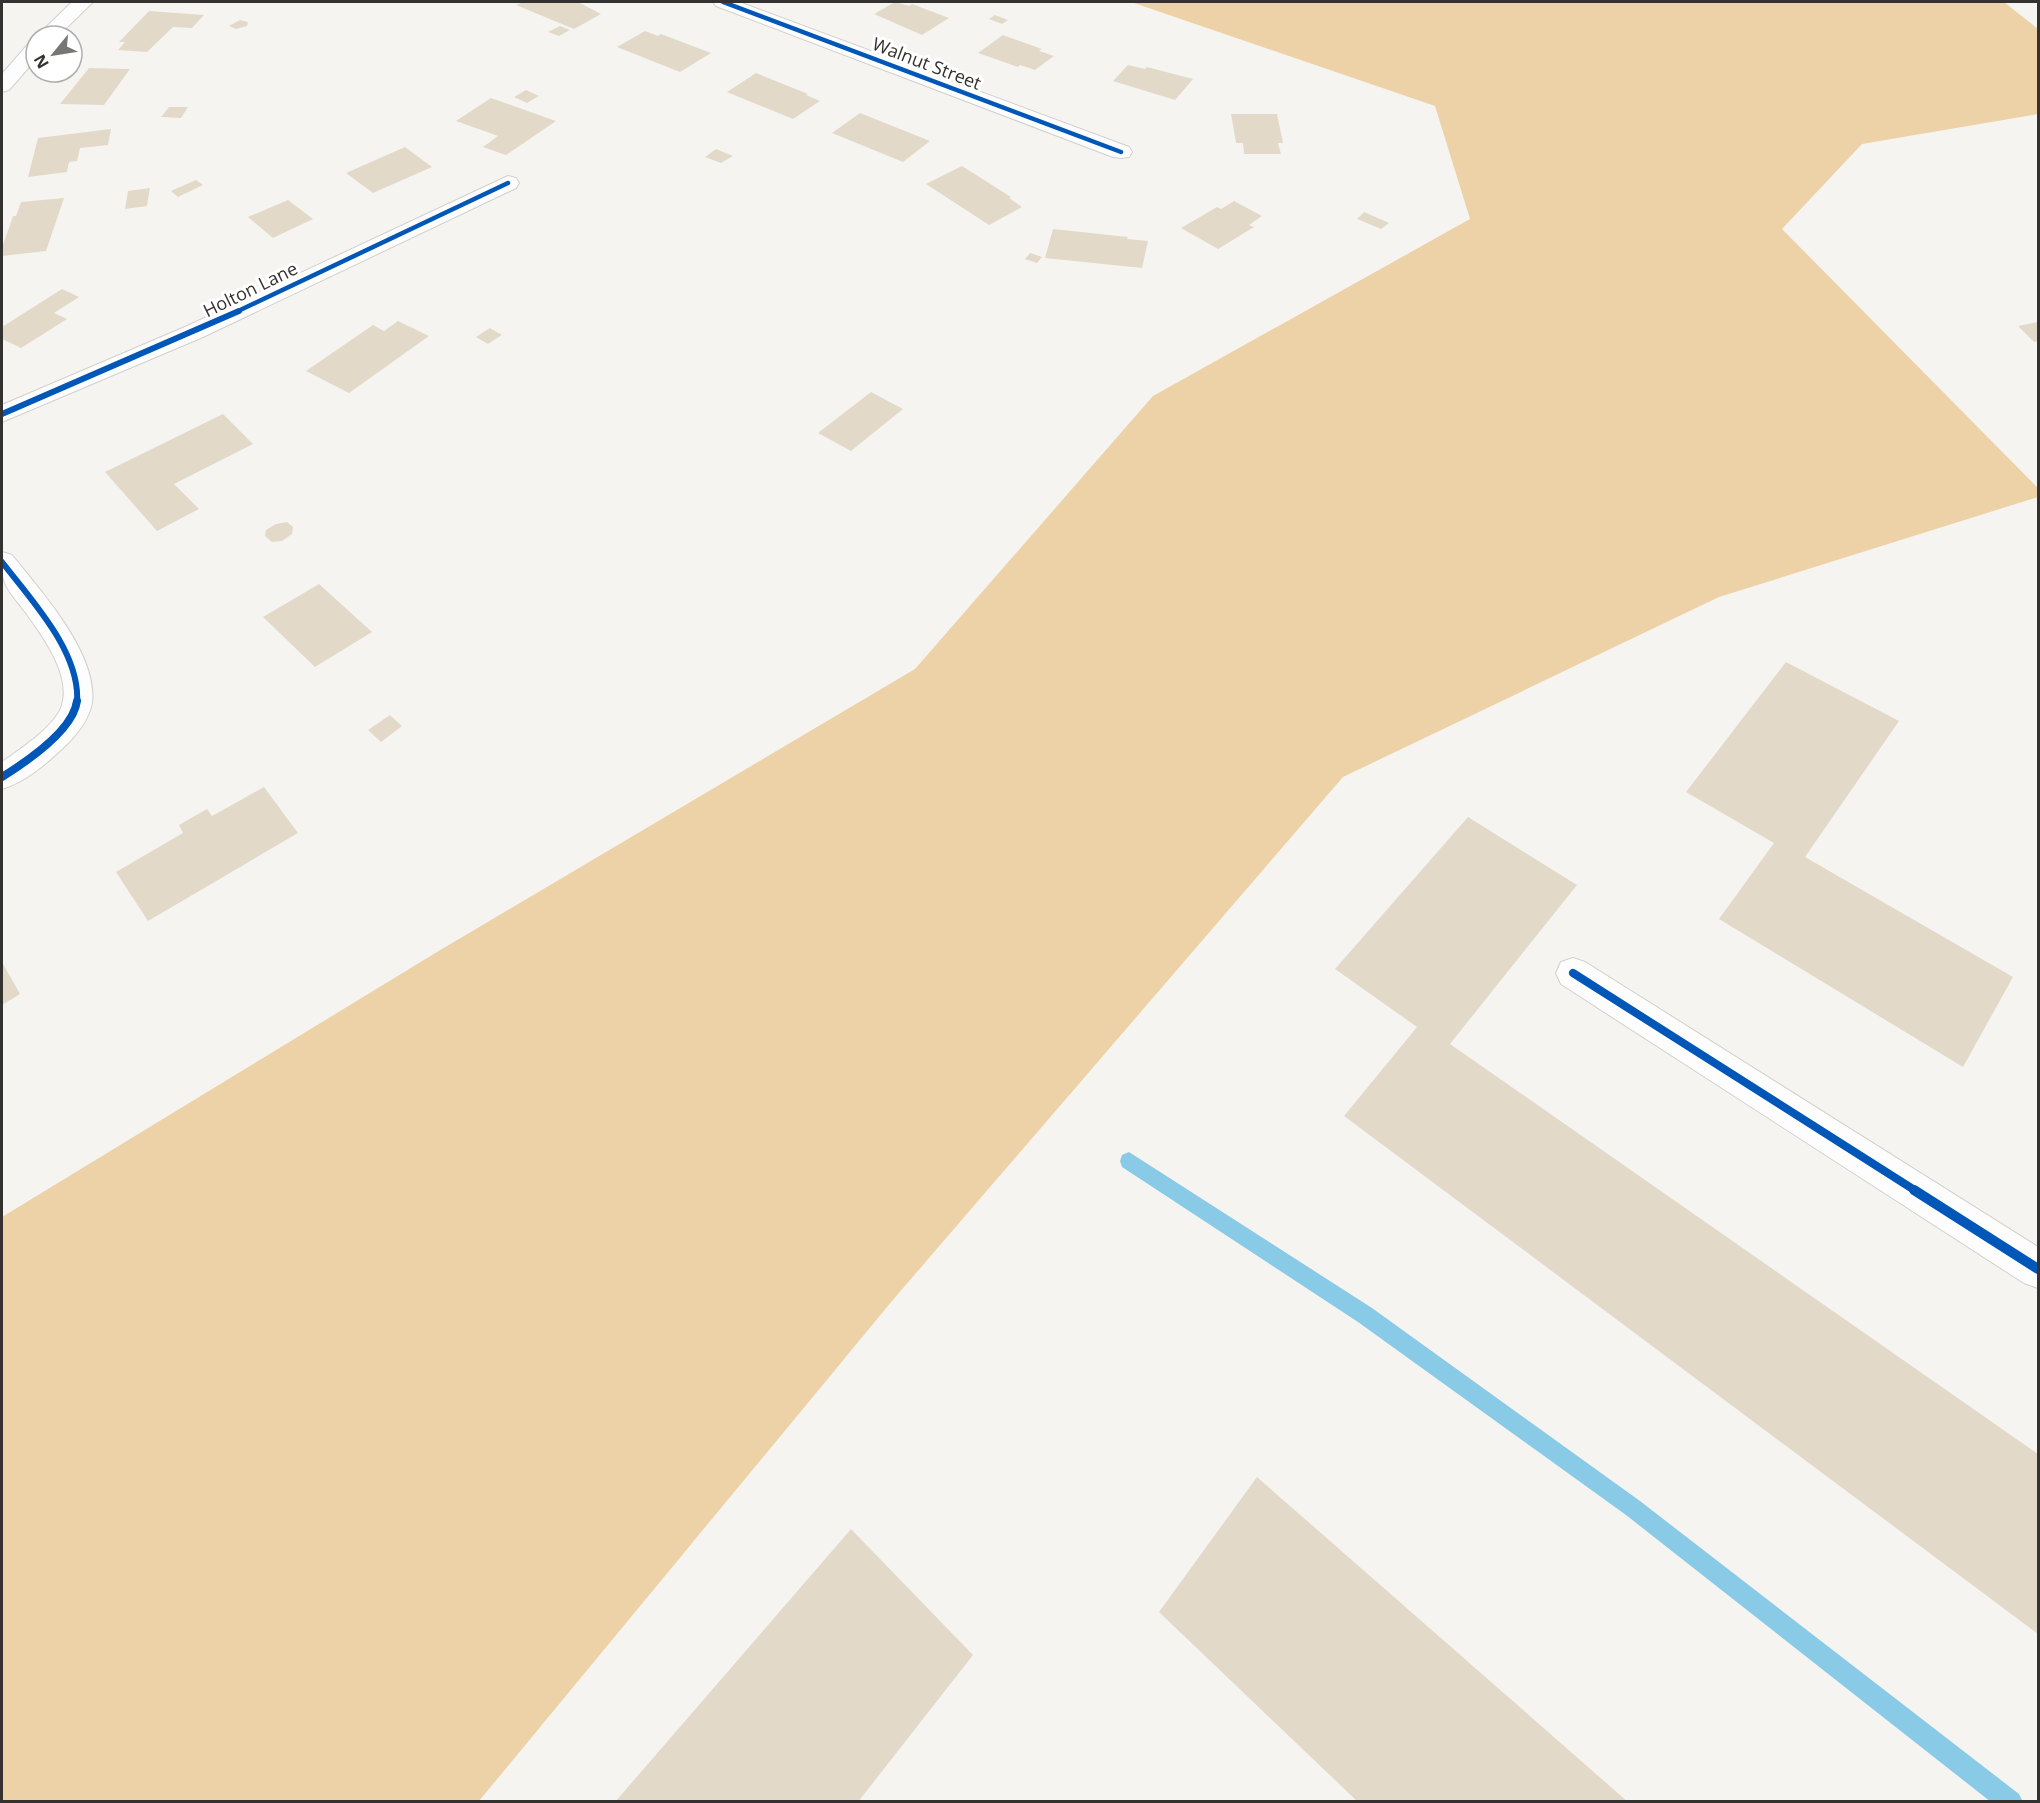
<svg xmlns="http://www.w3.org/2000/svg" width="2040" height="1803" viewBox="0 0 2040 1803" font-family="'Open Sans',sans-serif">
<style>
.forest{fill:#edd2a8}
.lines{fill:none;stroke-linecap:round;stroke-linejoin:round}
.stream{fill:#89cbe6;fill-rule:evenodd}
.building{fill:#e3d9c9}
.minor-casing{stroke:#d1d0cd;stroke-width:2}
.minor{fill:#fefdfd;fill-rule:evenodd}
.cycleway-far3-casing{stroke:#fff;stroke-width:7}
.cycleway-far2-casing{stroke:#fff;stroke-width:9}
.cycleway-far1-casing{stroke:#fff;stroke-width:11}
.cycleway-casing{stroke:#fff;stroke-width:14}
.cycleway-far3{stroke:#0057b8;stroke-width:4.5}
.cycleway-far2{stroke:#0057b8;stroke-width:6}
.cycleway-far1{stroke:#0057b8;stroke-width:8}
.cycleway{stroke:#0057b8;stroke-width:10}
.labels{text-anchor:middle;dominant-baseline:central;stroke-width:6;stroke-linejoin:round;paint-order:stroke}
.far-street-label{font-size:18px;fill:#343230;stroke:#fff}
</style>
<rect width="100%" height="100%" fill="#f6f4f1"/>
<path class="forest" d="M1131,2h873l34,27v85l-176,30 -80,85 256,259v9l-319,100 -376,180 -451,524 -413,500h-477v-584l435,-265 478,-283 238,-273 317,-177 -35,-113z"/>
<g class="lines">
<path class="stream" d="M1129,1152l243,156 268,193 379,293 4,8h-32l-365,-287 -268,-193 -236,-155 -2,-6 2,-6z"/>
</g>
<path class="building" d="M523,2h55l23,12 -27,15 -58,-24z
M895,2l14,4 3,-2 37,14 -27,17 -48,-21z
M149,11l55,4 -12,13 -19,-1 -26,25 -29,-2 7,-8h-6z
M995,15l13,5 -6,4 -13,-5z
M240,20l8,2 -1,4 -11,3 -7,-3z
M560,26l10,4 -11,6 -11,-4z
M645,31l13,5 3,-2 50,19 -31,19 -63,-25z
M1003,35l39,14 -3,2 15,5 -19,14 -15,-5 -2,2 -40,-14z
M1128,65l17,4 2,-2 46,12 -18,21 -62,-19z
M89,68l41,1 -26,36 -44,-1z
M756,73l52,21 -2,1 14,6 -27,18 -66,-27z
M526,90l13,6 -12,7 -13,-6z
M491,98l65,23 -50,34 -23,-8 15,-11 -42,-15z
M169,107h19l-7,11 -20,-1z
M860,113l70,28 -27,21 -71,-29z
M1231,114h46l6,29h-5l3,11h-37l-1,-11h-7z
M111,129l-3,16 -28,3 -3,13 -8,1 -2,10 -39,5 10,-39z
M405,147l27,20 -59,26 -27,-20z
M716,149l17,7 -12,7 -16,-6z
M962,166l49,31 -2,1 13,9 -33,18 -63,-41z
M196,180l7,5 -25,12 -7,-6z
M150,188l-3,18 -22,3 3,-18z
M64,198l-18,53 -44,5v-8l11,-32h3l5,-14z
M288,200l25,19 -40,19 -25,-21z
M1234,201l28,15 -13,9 5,2 -36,22 -37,-21 36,-21 4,2z
M1364,212l25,11 -8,6 -24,-10z
M1053,229l75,8 -1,2 21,2 -6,27 -97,-10z
M1030,253l12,4 -5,6 -12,-4z
M62,289l17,8 -25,16 13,6 -46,29 -19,-9v-12z
M398,321l31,15 -80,57 -43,-22 67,-46 11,6z
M2038,322v19l-4,1 -16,-16z
M490,328l12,7 -14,9 -12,-7z
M871,392l32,17 -52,42 -33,-18z
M223,414l30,30 -79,40 25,25 -42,22 -52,-59z
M287,522l6,5 -1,7 -10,7 -10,1 -7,-6 1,-6 10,-6z
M319,584l53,48 -57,35 -52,-50z
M1786,662l113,59 -94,136 208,120 -50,90 -244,-148 55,-76 -88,-51z
M390,715l12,11 -21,16 -13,-12z
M264,787l34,46 -150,88 -32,-49 67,-39 -4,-8 28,-16 5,7z
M1468,817l109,68 -127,159 588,410v180l-694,-518 73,-89 -82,-58z
M2,962l18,32 -18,11z
M1257,1477l274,240 97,85h-270l-199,-190z
M851,1529l122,126 -115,147h-243z"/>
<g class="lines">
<defs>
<path id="minor" d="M72,2h21l-35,34h-21z
M713,2h26l390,145 3,5 -3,5 -8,1 -8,-1 -397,-151z
M36,41v18l-27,31 -7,2v-18l27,-31z
M508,176l8,2 3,5 -3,5 -313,149 -201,85v-17l183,-78z
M2,552l10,3c28,35 86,99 80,147 -2,17 -17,35 -29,46 -18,17 -38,34 -61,41v-27c17,-12 54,-36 60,-57 9,-31 -19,-68 -36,-92 -19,-25 -26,-28 -24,-61z
M1573,958l12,4 453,285v41l-14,-5 -463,-299 -5,-11 5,-11z"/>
</defs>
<use href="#minor" class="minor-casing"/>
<use href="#minor" class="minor"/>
<defs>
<path id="cycleway-far3" d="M723,2l398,150
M236,312l272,-129"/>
<path id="cycleway-far2" d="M2,414l237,-103
M2,562c29,38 79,90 75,141"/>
<path id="cycleway-far1" d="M2,777c24,-15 71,-46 75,-76
M1573,973l343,218"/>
<path id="cycleway" d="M1914,1190l124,79"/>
</defs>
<use href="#cycleway-far3" class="cycleway-far3-casing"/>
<use href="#cycleway-far2" class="cycleway-far2-casing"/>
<use href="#cycleway-far1" class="cycleway-far1-casing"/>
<use href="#cycleway" class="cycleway-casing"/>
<use href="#cycleway-far3" class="cycleway-far3"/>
<use href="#cycleway-far2" class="cycleway-far2"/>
<use href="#cycleway-far1" class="cycleway-far1"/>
<use href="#cycleway" class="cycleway"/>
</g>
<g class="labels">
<g class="far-street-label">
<text transform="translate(927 63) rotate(21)">Walnut Street</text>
<text transform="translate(250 289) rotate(-26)">Holton Lane</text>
</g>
</g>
<rect width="2040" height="1803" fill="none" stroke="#343230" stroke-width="6"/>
<g transform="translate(54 54) rotate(240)"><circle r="28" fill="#ffffff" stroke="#aeadac" stroke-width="1.5"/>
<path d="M0-4.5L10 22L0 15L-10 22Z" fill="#787674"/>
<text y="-9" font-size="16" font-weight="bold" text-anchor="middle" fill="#343230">N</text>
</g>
</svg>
